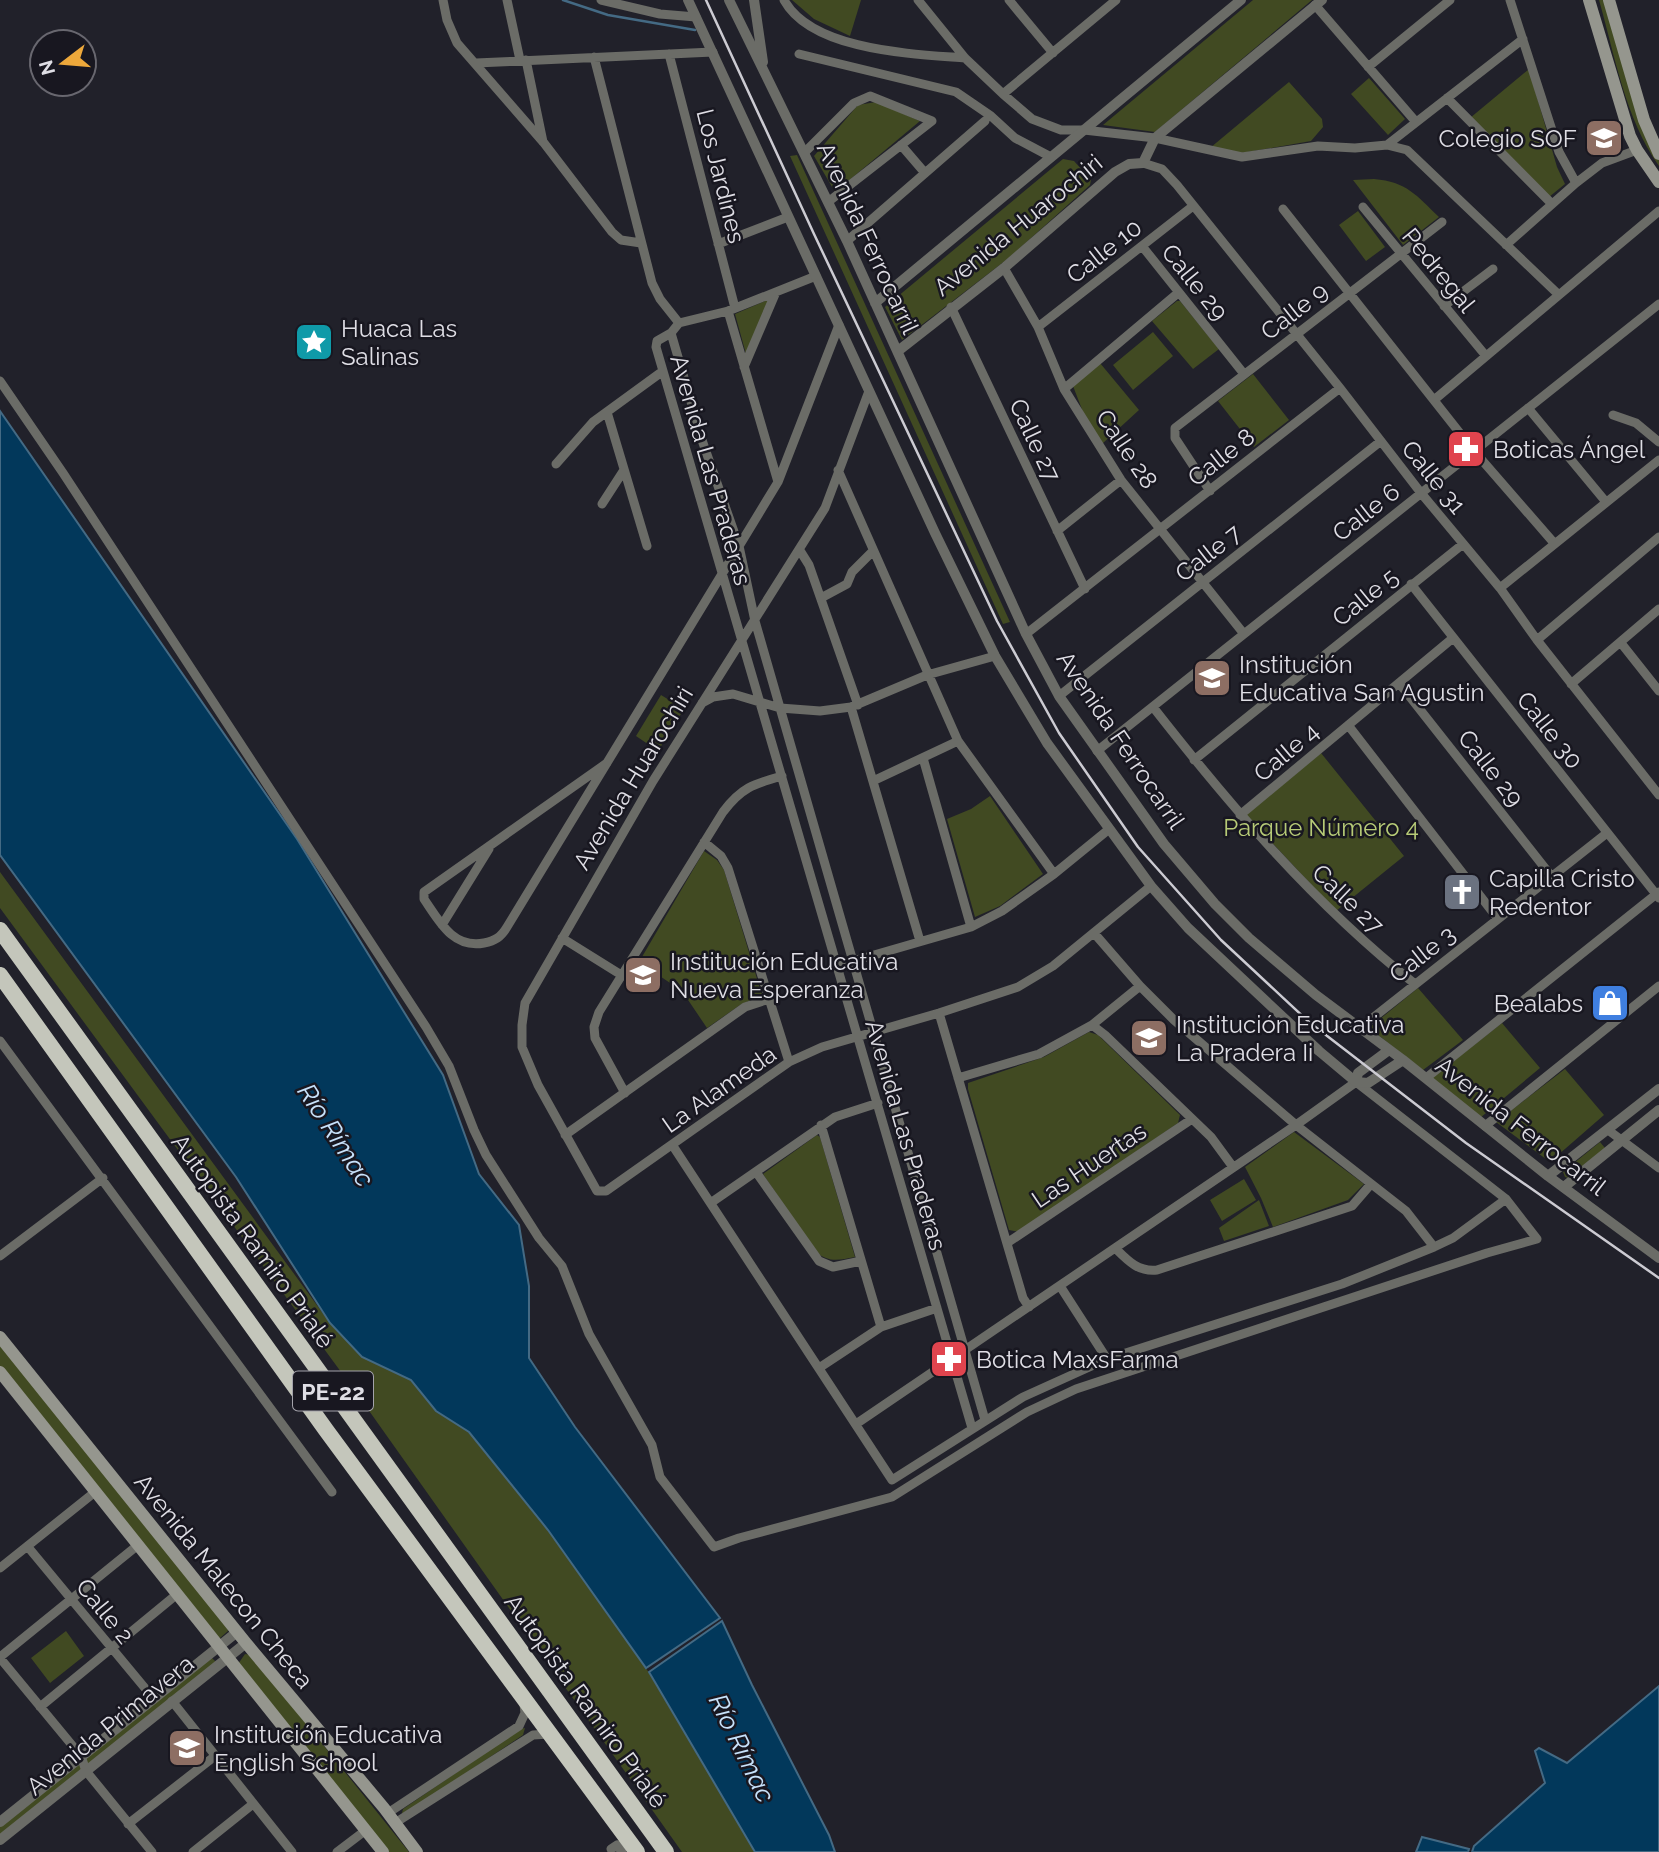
<svg xmlns="http://www.w3.org/2000/svg" width="1659" height="1852" viewBox="0 0 1659 1852" font-family="Raleway,sans-serif">
<style>
.green{fill:#414a22}
.water{fill:#02385b;stroke:#446a84;stroke-width:2}
.lines{fill:none;stroke-linecap:round;stroke-linejoin:round}
.stream{stroke:#446a84;stroke-width:2.5}
.minor{stroke:#6b6c67;stroke-width:9}
.tertiary{stroke:#6b6c67;stroke-width:10}
.secondary{stroke:#95968e;stroke-width:12}
.trunk{stroke:#c4c6bb;stroke-width:16}
.rail{stroke:#cccbd2;stroke-width:2.5}
.labels{text-anchor:middle;dominant-baseline:central;stroke-width:5;stroke-linejoin:round;paint-order:stroke}
.shield{fill:#181720;stroke:#a3a2aa;stroke-width:2}
.shield-label{font-size:23px;font-weight:bold;fill:#dfdee5}
.poi-label{font-size:24px;fill:#dfdee5;stroke:#181720;text-anchor:start}
.street-label{font-size:24px;fill:#dfdee5;stroke:#181720}
.park-label{font-size:24px;fill:#b7cb77;stroke:#181720}
.water-label{font-size:26px;font-style:italic;fill:#c7e2fb;stroke:#181720}
</style>
<rect width="100%" height="100%" fill="#21212a"/>
<path class="green" d="M792,0h69l-11,36 -36,-17z
M1253,0h59l-157,132 -52,-7z
M1599,0h6l54,159v7c-34,-48 -44,-110 -60,-166z
M1529,69l28,98 8,17 -16,13 -79,-79z
M1369,78l36,41 -17,16 -37,-41z
M1289,82l33,37 1,8 -12,14 -69,12 -32,-5z
M876,102l44,19 -85,71 -21,-36 44,-51z
M797,155l213,467 -7,2 -213,-468z
M1063,159l11,2 17,19 -1,5 -80,72 -108,83 -17,-33z
M1374,179c33,3 42,16 65,38l-36,28 -50,-65z
M1358,211l27,36 -19,14 -27,-36z
M772,298l-26,56 -11,-40z
M1177,301h3l39,48 -26,20 -41,-48z
M1153,332l20,24 -40,34 -20,-25z
M1100,363l39,47 -37,34 -19,-32 -10,-26z
M1253,374l36,46 -35,27 -36,-46z
M661,695l23,14 -26,42 -22,-15z
M1321,753l83,103 -68,55 -90,-96z
M990,796l53,78 -43,32 -25,11 -28,-98 24,-10z
M704,851l13,9 7,10 38,125 -22,10 -33,23 -25,-37 -43,-29z
M0,872l330,451 32,34 49,23 25,31 33,21 79,98 98,138 109,184h-73l-327,-461 -355,-483z
M1418,988l45,52 -40,30 -54,-42z
M1502,1023l38,45 -60,50 -48,-40z
M1089,1032l9,3 82,80 -2,8 -159,109 -10,-2 -41,-141v-6l76,-26z
M1565,1069l39,46 -54,47 -54,-40z
M1294,1132l70,52 -16,16 -75,27 -12,-29 -16,-31z
M817,1135l3,2 35,120c-16,3 -26,6 -39,-5l-53,-78z
M1600,1142l5,6 -37,30 -3,-1 -2,-5z
M1244,1179l12,21 -34,21 -12,-21z
M1259,1200l10,26 -45,15 -5,-13z
M0,1343l227,282 1,6 -8,7 -4,-1 -216,-270z
M66,1631l18,25 -34,27 -19,-25z
M245,1654l6,1 158,197h-20l-151,-188z
M211,1657l5,5 -216,173v-9z
M525,1728l-2,7 -117,78h-4l1,-4 117,-80z"/>
<path class="water" d="M0,411l297,428 146,236 36,99 40,51 10,61v72l46,69 145,191 -74,50 -98,-138 -79,-98 -33,-21 -25,-31 -49,-23 -32,-34 -94,-146 -236,-322z
M722,1621l30,64 77,150 6,17h-80l-106,-180z
M1659,1686v166h-187l2,-6 71,-63 -10,-32 4,-3 28,15z
M1422,1837l47,12 -1,3h-52z"/>
<g class="lines">
<path class="stream" d="M563,0l45,15 87,15"/>
<path class="minor" d="M443,0l4,20 10,23 87,100 68,89 9,8 20,3
M507,0l13,60
M601,0l59,14 36,3
M784,0c28,51 130,54 181,58
M918,0l47,58 38,36 29,25 29,11h23l71,8 87,19 76,-11 37,2 32,-3 20,5 152,145
M1009,0l44,53
M1510,0l49,152 17,31
M1315,5l101,117
M669,54l66,254
M799,54l157,38 35,24 24,22 36,19
M594,57l58,226 8,16 19,24
M526,60l17,82
M476,63l237,-11
M1368,67l82,-67
M1003,94l113,-94
M1447,98l105,106
M901,145l24,28
M1387,145l136,-106
M805,152l49,-49 16,-7 62,25 -104,81
M1143,163l19,6 15,16 163,203 81,105 79,95 37,52 122,155
M1363,207l123,149
M1283,209l191,242 80,92
M847,241l138,-120
M718,244l70,-27
M1506,245l70,-62 26,-20 35,-13
M1142,246l102,128
M1004,268l34,59 26,62 57,91 123,154
M816,276l-88,35 -49,12 -8,10 -14,8 -1,6 316,1081
M1444,306l49,-37
M951,307l134,282
M728,311l50,171
M1038,327l155,-121
M671,333l32,110 36,103 16,75 230,799
M744,367l32,-75
M0,381l63,92 363,554 23,39 25,64 12,25 53,83 23,28 27,68 63,111 8,32 54,70 25,-9 153,-41 135,-85 49,-23 411,-136 50,-14 -31,-40 -150,-117 -60,43 -440,299
M1064,389l114,-96
M869,391l-44,117 -172,273 -128,222 -3,22v22l16,38 59,106h9l183,-129 33,-15 117,-34 79,-26 35,-21 98,-80
M1434,400l225,-189
M1528,408l78,94
M607,412l40,134
M1613,415l23,8 23,19
M556,464l37,-42 70,-51
M838,470l120,271 96,133
M1210,491l-35,-53v-10l267,-206
M602,504l22,-34
M1057,531l64,-51
M799,549l10,16 49,140
M1411,584l248,314
M1500,588l159,-128
M821,598l26,-14 5,-12 21,-21
M1026,634l314,-246
M1537,640l122,-103
M1621,643l38,48
M1399,683l153,194
M1571,684l88,-75
M1059,696l322,-255
M702,703l11,-6 20,-3 47,14 40,3 31,-4 76,-32 68,-19
M851,707l69,234
M1153,707c79,101 161,197 262,277
M1348,725l150,194
M1097,751l562,-447
M923,758l48,169
M1194,760l269,-216
M607,763l-183,129v7c15,22 29,50 60,44 11,-2 17,-6 23,-16l271,-445 61,-157
M873,781l85,-40
M1240,815l213,-177
M704,842l17,14 7,12 61,194
M442,925l47,-76
M1094,933l46,53 34,34 122,105 110,86 28,36
M562,938l61,38
M836,966l135,-39 31,-16 52,-37 54,-44
M939,1013l84,285 6,9
M1092,1025l13,10 106,102 22,30
M1360,1028l247,-195
M0,1041l332,451
M958,1078l81,-24 53,-29 48,-39
M1426,1078l233,-186
M625,1093l-30,-55 -1,-11 5,-15 124,-200c18,-24 30,-28 59,-36
M821,1125l60,202
M1485,1126l174,-140
M1608,1130l51,38
M565,1135l180,-128 24,-8
M673,1146l219,334 131,-83 84,-38 235,-75 92,-37 19,-9 53,-39
M756,1172l63,89 14,6 28,-6
M712,1202l123,-85 43,-14
M1007,1243l185,-124
M1115,1248c13,13 23,24 42,22l195,-64 19,-22
M0,1256l103,-78
M1060,1286l47,73
M819,1368l62,-41 56,-19
M28,1547l126,152
M0,1568l95,-76
M0,1657l138,-112
M0,1658l81,98 5,15 66,81
M172,1701l120,151
M40,1707l136,-112
M388,1813l131,-87 6,-13 -1,-9
M395,1823l138,-88 16,-1
M128,1824l87,-68
M611,1849l6,-4 5,7
M193,1852l60,-48
M337,1852l29,-22"/>
<path class="tertiary" d="M688,0l247,533 60,123 52,87 104,143 37,42 131,123 37,31
M729,0l118,241 179,393 33,62 105,148 51,60 34,34 67,57 87,65 145,116 111,82
M754,0l9,62
M875,303l366,-303
M898,351l106,-83 111,-96 14,-8 14,-1 12,-25 167,-138
M1356,1082l12,1 35,-23
M1356,1082l2,-9 31,-23
M1548,1176l111,-87
M1564,1187l95,-77
M0,1822l237,-190
M0,1840l246,-197"/>
<path class="secondary" d="M1589,0l41,136 7,14 22,32
M1609,0l35,120 15,34
M0,1337l246,306 138,165 33,44
M0,1372l383,480"/>
<path class="trunk" d="M0,930l666,922
M0,975l326,455 311,422"/>
<path class="rail" d="M706,0l108,234 183,387 62,112 79,114 83,93 88,82 157,121 193,135"/>
</g>
<defs>
<symbol id="school-square" viewBox="-11 -11 22 22"><rect x="-9" y="-9" width="18" height="18" rx="4" fill="#8d6e63" stroke="#181720"/><path d="M0-5L7-2L0 1L-7-2ZM-4 1L0 2.5L4 1V4Q0 6-4 4Z" fill="#fff"/></symbol>
<symbol id="sight-square" viewBox="-11 -11 22 22"><rect x="-9" y="-9" width="18" height="18" rx="4" fill="#0f9aa8" stroke="#181720"/><path d="M0-6L1.8-2.2L6-1.7L2.9 1.2L3.7 5.4L0 3.3L-3.7 5.4L-2.9 1.2L-6-1.7L-1.8-2.2Z" fill="#fff"/></symbol>
<symbol id="pharmacy-square" viewBox="-11 -11 22 22"><rect x="-9" y="-9" width="18" height="18" rx="4" fill="#e0444e" stroke="#181720"/><path d="M-2-6h4v4h4v4h-4v4h-4v-4h-4v-4h4Z" fill="#fff"/></symbol>
<symbol id="church-square" viewBox="-11 -11 22 22"><rect x="-9" y="-9" width="18" height="18" rx="4" fill="#6b7280" stroke="#181720"/><path d="M-1.2-6h2.4v3.5h3.3v2.4h-3.3V6h-2.4V-.1h-3.3v-2.4h3.3Z" fill="#fff"/></symbol>
<symbol id="shop-square" viewBox="-11 -11 22 22"><rect x="-9" y="-9" width="18" height="18" rx="4" fill="#3f7fe0" stroke="#181720"/><path d="M-5-2.5h2.3a2.7 3.5 0 0 1 5.4 0H5L5.5 6h-11ZM-1.5-2.5h3a1.5 2.3 0 0 0-3 0Z" fill="#fff"/></symbol>
</defs>
<g fill-rule="evenodd">
<use href="#school-square" x="1582" y="116" width="44" height="44"/>
<use href="#sight-square" x="292" y="320" width="44" height="44"/>
<use href="#pharmacy-square" x="1444" y="427" width="44" height="44"/>
<use href="#school-square" x="1190" y="656" width="44" height="44"/>
<use href="#church-square" x="1440" y="870" width="44" height="44"/>
<use href="#school-square" x="621" y="953" width="44" height="44"/>
<use href="#shop-square" x="1588" y="981" width="44" height="44"/>
<use href="#school-square" x="1127" y="1016" width="44" height="44"/>
<use href="#pharmacy-square" x="927" y="1337" width="44" height="44"/>
<use href="#school-square" x="165" y="1726" width="44" height="44"/>
</g>
<g class="labels">
<rect class="shield" x="293" y="1371.5" width="80" height="39" rx="5"/>
<g class="shield-label">
<text x="333" y="1391">PE-22</text>
</g>
<g class="poi-label">
<text x="1577" y="138" text-anchor="end">Colegio SOF</text>
<text x="341" y="328">Huaca Las<tspan x="341" dy="28">Salinas</tspan></text>
<text x="1493" y="449">Boticas Ángel</text>
<text x="1239" y="664">Institución<tspan x="1239" dy="28">Educativa San Agustin</tspan></text>
<text x="1489" y="878">Capilla Cristo<tspan x="1489" dy="28">Redentor</tspan></text>
<text x="670" y="961">Institución Educativa<tspan x="670" dy="28">Nueva Esperanza</tspan></text>
<text x="1583" y="1003" text-anchor="end">Bealabs</text>
<text x="1176" y="1024">Institución Educativa<tspan x="1176" dy="28">La Pradera Ii</tspan></text>
<text x="976" y="1359">Botica MaxsFarma</text>
<text x="214" y="1734">Institución Educativa<tspan x="214" dy="28">English School</tspan></text>
</g>
<g class="street-label">
<text transform="translate(721 176) rotate(76)">Los Jardines</text>
<text transform="translate(1018 225) rotate(-39)">Avenida Huarochiri</text>
<text transform="translate(868 238) rotate(65)">Avenida Ferrocarril</text>
<text transform="translate(1104 251) rotate(-38)">Calle 10</text>
<text transform="translate(1439 270) rotate(51)">Pedregal</text>
<text transform="translate(1195 282) rotate(51)">Calle 29</text>
<text transform="translate(1294 311) rotate(-38)">Calle 9</text>
<text transform="translate(1035 440) rotate(65)">Calle 27</text>
<text transform="translate(1127 449) rotate(56)">Calle 28</text>
<text transform="translate(1221 457) rotate(-38)">Calle 8</text>
<text transform="translate(711 470) rotate(74)">Avenida Las Praderas</text>
<text transform="translate(1434 477) rotate(51)">Calle 31</text>
<text transform="translate(1366 512) rotate(-38)">Calle 6</text>
<text transform="translate(1208 553) rotate(-38)">Calle 7</text>
<text transform="translate(1365 597) rotate(-39)">Calle 5</text>
<text transform="translate(1550 730) rotate(52)">Calle 30</text>
<text transform="translate(1121 740) rotate(56)">Avenida Ferrocarril</text>
<text transform="translate(1286 752) rotate(-40)">Calle 4</text>
<text transform="translate(1491 768) rotate(52)">Calle 29</text>
<text transform="translate(633 778) rotate(-59)">Avenida Huarochiri</text>
<text transform="translate(1348 899) rotate(44)">Calle 27</text>
<text transform="translate(1422 954) rotate(-38)">Calle 3</text>
<text transform="translate(719 1089) rotate(-35)">La Alameda</text>
<text transform="translate(1521 1126) rotate(38)">Avenida Ferrocarril</text>
<text transform="translate(906 1135) rotate(74)">Avenida Las Praderas</text>
<text transform="translate(1089 1165) rotate(-34)">Las Huertas</text>
<text transform="translate(253 1241) rotate(54)">Autopista Ramiro Prialé</text>
<text transform="translate(224 1581) rotate(51)">Avenida Malecon Checa</text>
<text transform="translate(105 1611) rotate(51)">Calle 2</text>
<text transform="translate(586 1701) rotate(54)">Autopista Ramiro Prialé</text>
<text transform="translate(110 1725) rotate(-39)">Avenida Primavera</text>
</g>
<g class="park-label">
<text x="1321" y="827">Parque Número 4</text>
</g>
<g class="water-label">
<text transform="translate(336 1135) rotate(57)">Río Rímac</text>
<text transform="translate(742 1748) rotate(64)">Río Rímac</text>
</g>
</g>
<g transform="translate(63 63) rotate(254)"><circle r="33" fill="#181720" stroke="#68676f" stroke-width="2"/>
<path d="M0-5L12 26L0 18L-12 26Z" fill="#eda83b"/>
<text y="-10" font-size="19" font-weight="bold" text-anchor="middle" fill="#dfdee5">N</text>
</g>
</svg>
